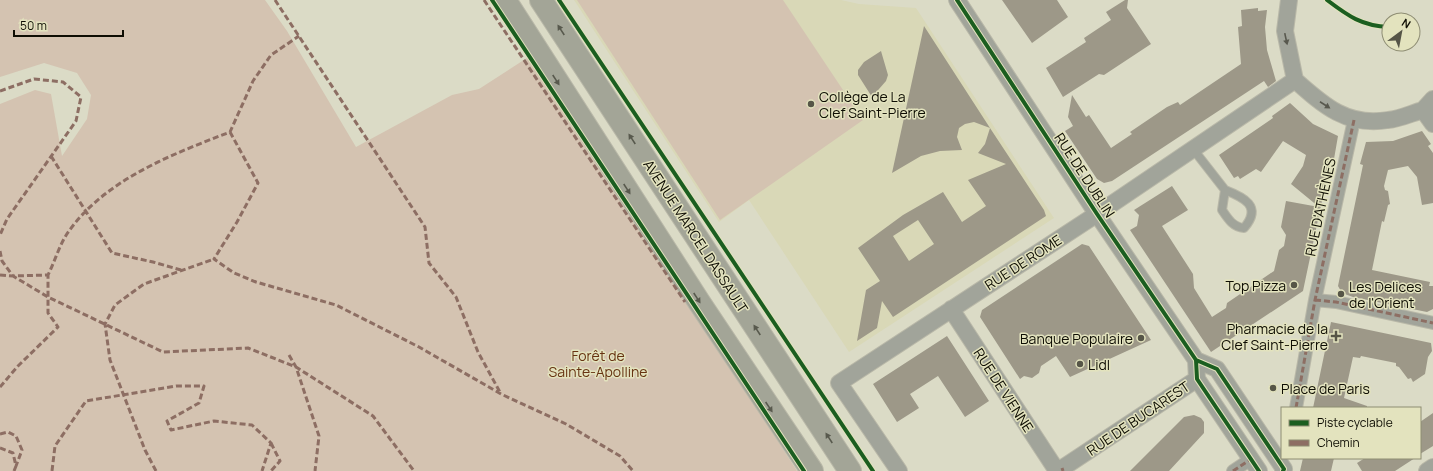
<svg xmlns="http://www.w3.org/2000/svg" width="1433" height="471" viewBox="0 0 1433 471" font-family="Manrope,sans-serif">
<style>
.built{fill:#d9d8b7}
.green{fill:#d4c3b1}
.building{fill:#9d9888;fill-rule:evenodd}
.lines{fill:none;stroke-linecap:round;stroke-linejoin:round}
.service-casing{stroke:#b9b8a8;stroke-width:10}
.pedestrian-casing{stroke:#b9b8a8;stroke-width:14}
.minor-casing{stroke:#b9b8a8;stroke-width:18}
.primary-casing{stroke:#b9b8a8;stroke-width:24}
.service{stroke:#a1a49a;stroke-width:8}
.pedestrian{stroke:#a1a49a;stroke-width:12}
.minor{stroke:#a1a49a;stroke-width:16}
.primary{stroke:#a3a597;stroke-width:22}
.quiet{stroke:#8d6e63;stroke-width:3;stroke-dasharray:6 3;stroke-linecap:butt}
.cycleway-casing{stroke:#e3e3be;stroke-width:6}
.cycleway{stroke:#1b5e20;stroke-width:4}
.oneway{fill:#58594d}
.oneway2{fill:#58584e}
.poi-dot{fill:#565547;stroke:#e3e3be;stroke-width:1.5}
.labels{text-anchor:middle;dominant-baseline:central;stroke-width:3;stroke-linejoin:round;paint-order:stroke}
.poi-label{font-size:14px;fill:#0e0d03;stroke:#e3e3be;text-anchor:start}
.street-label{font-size:14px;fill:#0e0d03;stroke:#e3e3be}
.park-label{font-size:14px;fill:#673312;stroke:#e3e3be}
</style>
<rect width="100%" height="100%" fill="#dbdbc6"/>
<path class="built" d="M574,0h267l18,4 57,4 138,210 -205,134 -100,-152 -30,22z"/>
<path class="green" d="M0,0h265l22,31 69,116 96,-52 27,-6 51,-33 267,415h-797v-367l35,-14 16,4 11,62 25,-37 4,-24 -14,-22 -33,-10 -44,14z
M577,0h206l80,120 -143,100z"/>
<path class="building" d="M1002,0h55l11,17 -36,26z
M1125,0h3l-1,8 24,36 -47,31 -5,-1 -36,23 -17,-29 40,-26 -2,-4 27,-18 -5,-8z
M1258,8v3l9,-1 -2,17 2,23 9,31 -8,6 -4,-6 -152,100 -8,2 -7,-4 -32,-48 8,-5 -5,-9 4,-22 14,22 3,-2 22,33 21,-14 -2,-2 37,-25 11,-5 2,3 61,-41 -3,-37 4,-1 -1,-16z
M924,26l66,102 -16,-6 -9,2 -6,4 -2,9 5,13 -22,1 -19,5 -29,17z
M881,51l7,24 -2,6 -14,16 -14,-22v-5l6,-8z
M1290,103l23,21 25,12 -4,23 -3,-1 -28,133 -92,61 -81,-122 7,-4 2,-11 -5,-5 38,-24 16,24 -26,16 31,48 1,14 18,29 14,-9 1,-5 47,-32 5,-21 5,-4 2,-11 -5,-8 5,-26 33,6 -28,-23 12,-18 3,-11 -23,-14 -22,31 -5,-3 -16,10 -2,-3 -4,2 -15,-23 54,-37 -1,-2z
M990,128l54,82 2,6 -153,101 -11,-16 -5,27 -20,13 9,-51 14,-9 -22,-33 45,-33 40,-23 19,30 24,-16 -18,-26 38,-16 -28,-11 7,-9zM918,220l16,24 -25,17 -16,-25z
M1422,131l9,13 -3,2 5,7v50l-11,2 -5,-28 -9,-11 -20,4 -4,16 1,4 3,1 2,13 -2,1 -4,17 -2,-1 -10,49 58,12 -1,4h4v23l-6,3 -74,-15 -11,-4 -4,-7 25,-121 -3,-1 6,-22 27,-1z
M1082,244l7,2 62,94 -81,37 -14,-21 -15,10 -2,7 -7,5 -8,-2 -4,3 -40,-62 2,-7z
M1331,322l100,21 1,8 -4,6 -3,17 -12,8 -2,-4 -3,1 -9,-12 -3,-1v-3l-35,-7 -1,2 -7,-1 -9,41 23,8v2h-54z
M947,336l42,65 -24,16 -27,-41 -28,18 9,14 -22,14 -24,-38z
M1433,413v33l-13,8v-32z
M1194,415l7,3 3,4v11l-35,38h-39l54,-54z
M1303,458h31l-3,13h-31z
M1365,458h50l-20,13h-33l-5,-8z"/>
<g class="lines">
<defs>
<path id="service" d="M1193,149l32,41 -3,20c6,9 11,17 22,18 19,-22 -1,-31 -19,-38"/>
<path id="pedestrian" d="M1315,300l21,2 97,21
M1296,408l19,-108 39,-180
M1233,471l18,-12"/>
<path id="minor" d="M957,0l140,214 99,146
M1289,0l-4,31 10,49
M1295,80c28,25 52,47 93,40 12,-1 24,-7 35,-10
M1423,110l10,14
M1423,110l10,-11
M951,309l106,162
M899,471l-60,-88 258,-169 198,-134
M1058,471l139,-92
M1259,471l-62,-92 -1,-19 21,9 67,100 -1,2
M1427,471l6,-4"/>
<path id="primary" d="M505,0l194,302 113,169
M541,0l309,471"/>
</defs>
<use href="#service" class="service-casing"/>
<use href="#pedestrian" class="pedestrian-casing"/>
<use href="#minor" class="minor-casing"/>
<use href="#primary" class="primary-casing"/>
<use href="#service" class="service"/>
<use href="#pedestrian" class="pedestrian"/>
<use href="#minor" class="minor"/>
<use href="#primary" class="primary"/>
<path class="quiet" d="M275,0l150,227 4,36 27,34 22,55 23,42
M484,0l201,302
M0,91l34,-12 29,3 18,15 -5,24 -69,98 -7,16
M230,132l28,51 -21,39 -23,37 20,14 22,9 80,23 83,42 82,47 65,30 54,32 13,15
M51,156l61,97 41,9 28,8
M0,251l2,10 11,15 35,21 115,55 85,-4 48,19 77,49 41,55
M0,275l13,1 35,-1c7,-14 12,-32 21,-44 37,-52 104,-77 161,-99l23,-51 18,-26 28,-19
M1315,300l21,2 97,21
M289,355l7,12 23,69 -4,35
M0,387l18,-21 40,-39 -10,-14v-38
M1296,408l19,-108 39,-180
M0,434l8,-2 8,4 6,14 -6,16
M271,443l9,18 -9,10
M0,448l13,5 3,13 -2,5
M1062,468l1,3
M52,471l3,-25 31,-45 90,-15h28l-5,17 -32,18 4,9 43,-9 38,4 19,18 -9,28
M156,471l-11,-21 -35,-90 -5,-36 10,-19 29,-21 70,-25
M1233,471l18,-12"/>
<defs>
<path id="cycleway" d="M492,0l312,471
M559,0l314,471
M957,0l140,214 99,146
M1327,0c21,16 35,26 62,27
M1259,471l-62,-92 -1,-19 21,9 67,100 -1,2"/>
</defs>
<use href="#cycleway" class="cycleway-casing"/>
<use href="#cycleway" class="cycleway"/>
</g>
<defs><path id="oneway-solid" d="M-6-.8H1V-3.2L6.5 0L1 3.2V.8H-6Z"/></defs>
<g class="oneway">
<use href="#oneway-solid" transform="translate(561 30) rotate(-123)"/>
<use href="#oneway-solid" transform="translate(556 80) rotate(57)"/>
<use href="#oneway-solid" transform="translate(632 139) rotate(-123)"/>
<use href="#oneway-solid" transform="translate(627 189) rotate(57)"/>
<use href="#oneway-solid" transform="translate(697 298) rotate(57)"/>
<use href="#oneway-solid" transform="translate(757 330) rotate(-123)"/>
<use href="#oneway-solid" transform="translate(769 407) rotate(56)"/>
<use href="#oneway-solid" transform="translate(829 438) rotate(-123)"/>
</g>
<g class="oneway2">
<use href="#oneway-solid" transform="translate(1286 39) rotate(78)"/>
<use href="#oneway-solid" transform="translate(1325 105) rotate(33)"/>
</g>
<g class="poi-dot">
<circle cx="811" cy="104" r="4"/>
<circle cx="1294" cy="285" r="4"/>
<circle cx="1341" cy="294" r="4"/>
<path d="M1334 330h4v4h4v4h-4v4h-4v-4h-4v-4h4z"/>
<circle cx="1141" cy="338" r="4"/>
<circle cx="1080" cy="364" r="4"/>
<circle cx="1273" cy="388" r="4"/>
</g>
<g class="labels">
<g class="poi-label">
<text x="819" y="96">Collège de La<tspan x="819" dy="16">Clef Saint-Pierre</tspan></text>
<text x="1286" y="285" text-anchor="end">Top Pizza</text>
<text x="1349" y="286">Les Delices<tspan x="1349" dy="16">de l'Orient</tspan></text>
<text x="1328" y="328" text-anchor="end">Pharmacie de la<tspan x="1328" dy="16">Clef Saint-Pierre</tspan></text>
<text x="1133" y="338" text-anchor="end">Banque Populaire</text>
<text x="1088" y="364">Lidl</text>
<text x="1281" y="388">Place de Paris</text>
</g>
<g class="street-label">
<text transform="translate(1085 175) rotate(57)">RUE DE DUBLIN</text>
<text transform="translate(1320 207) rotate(-78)">RUE D'ATHÈNES</text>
<text transform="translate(696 236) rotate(57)">AVENUE MARCEL DASSAULT</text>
<text transform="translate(1023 262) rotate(-33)">RUE DE ROME</text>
<text transform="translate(1004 390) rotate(57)">RUE DE VIENNE</text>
<text transform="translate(1138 418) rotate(-34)">RUE DE BUCAREST</text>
</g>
<g class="park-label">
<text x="598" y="355">Forêt de<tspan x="598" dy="16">Sainte-Apolline</tspan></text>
</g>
</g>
<rect x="1281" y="407" width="140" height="52" fill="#e3e3be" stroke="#8e8d73"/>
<rect x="1289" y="420" width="20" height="6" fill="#1b5e20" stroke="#8e8d73"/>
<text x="1317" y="427" font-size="12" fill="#0e0d03">Piste cyclable</text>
<rect x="1289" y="440" width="20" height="6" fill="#8d6e63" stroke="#8e8d73"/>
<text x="1317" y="447" font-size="12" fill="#0e0d03">Chemin</text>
<g transform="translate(1401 32) rotate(32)"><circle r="19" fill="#e3e3be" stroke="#8e8d73"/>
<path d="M0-3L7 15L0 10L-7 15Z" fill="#565547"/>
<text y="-6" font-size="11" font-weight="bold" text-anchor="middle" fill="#0e0d03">N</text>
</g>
<path d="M14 30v6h109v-6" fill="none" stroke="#0e0d03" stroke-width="2"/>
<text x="20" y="30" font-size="12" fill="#0e0d03" stroke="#e3e3be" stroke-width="3" paint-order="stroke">50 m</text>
</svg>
